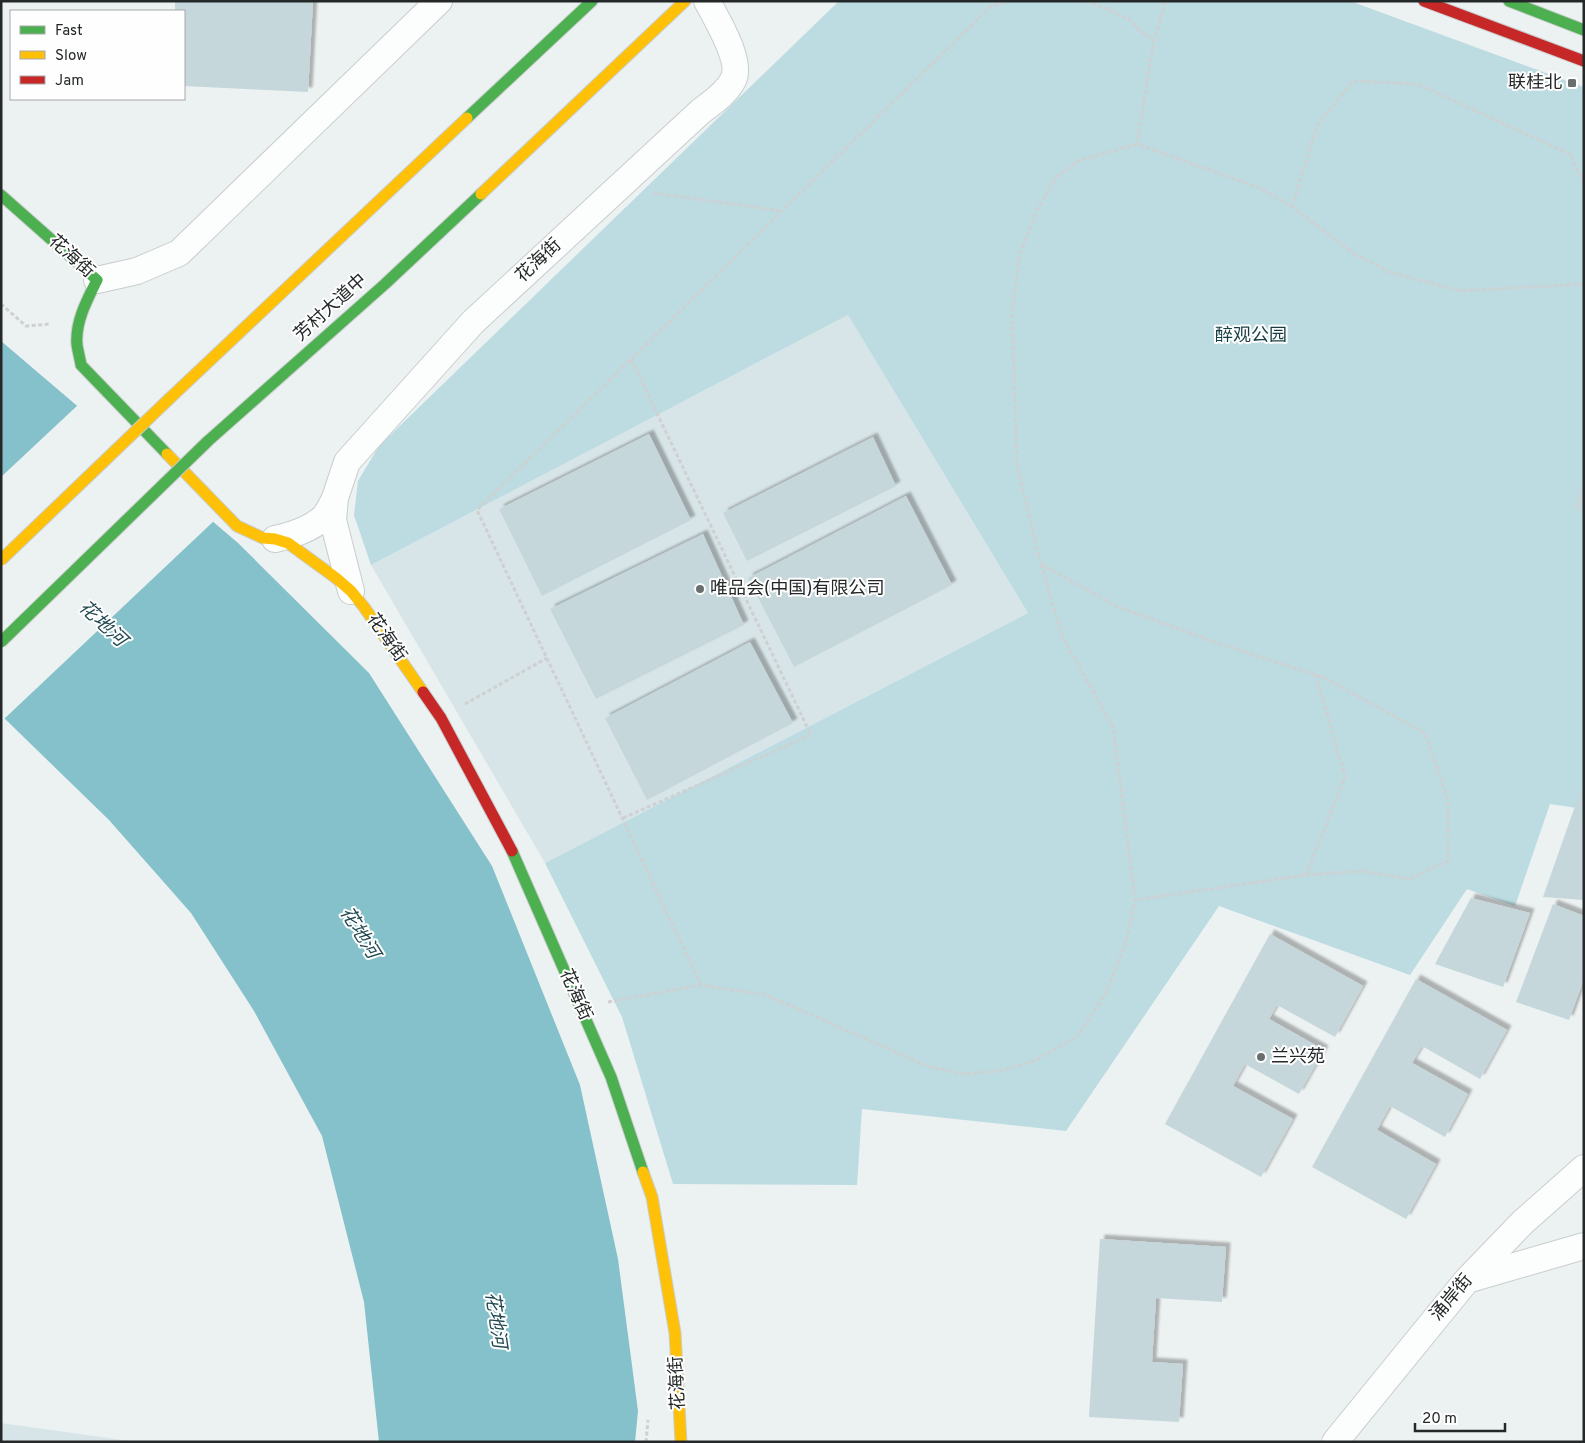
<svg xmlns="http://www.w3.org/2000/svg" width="1585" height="1443" viewBox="0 0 1585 1443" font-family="Overpass,'Noto Sans SC',sans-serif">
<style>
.built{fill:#d8e5e8}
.green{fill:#bcdce1}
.water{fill:#84c1cb}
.pier{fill:#ecf1f2}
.building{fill:#c5d7da;filter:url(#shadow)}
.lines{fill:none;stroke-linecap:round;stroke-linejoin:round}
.street-casing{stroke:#c9cdcd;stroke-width:28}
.fast-casing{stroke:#c9cdcd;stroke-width:13}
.slow-casing{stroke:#c9cdcd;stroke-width:13}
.jam-casing{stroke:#c9cdcd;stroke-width:13}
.path{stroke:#cfd0d1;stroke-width:3;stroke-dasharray:4 2.5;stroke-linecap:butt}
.street{stroke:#fcfdfd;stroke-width:26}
.fast{stroke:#4caf50;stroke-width:11}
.slow{stroke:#ffc107;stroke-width:11}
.jam{stroke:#c62828;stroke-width:11}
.fast-bridge-casing{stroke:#c8cbcb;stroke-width:13;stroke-linecap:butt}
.slow-bridge-casing{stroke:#c8cbcb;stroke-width:13;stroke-linecap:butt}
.fast-bridge{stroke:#4caf50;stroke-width:11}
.slow-bridge{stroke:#ffc107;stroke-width:11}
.poi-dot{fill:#6a6e6f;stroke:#fefefe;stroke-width:2}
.labels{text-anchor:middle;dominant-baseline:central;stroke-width:4;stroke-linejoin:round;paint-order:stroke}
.poi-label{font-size:18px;fill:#242829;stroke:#fefefe;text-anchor:start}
.street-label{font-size:18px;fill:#242829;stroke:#fefefe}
.park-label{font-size:18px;fill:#153d43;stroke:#fefefe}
.water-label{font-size:19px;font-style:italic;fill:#234a51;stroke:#fefefe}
</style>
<defs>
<filter id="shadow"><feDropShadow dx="4.5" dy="-4.5" stdDeviation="1" flood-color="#0004"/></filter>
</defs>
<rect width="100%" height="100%" fill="#ecf1f2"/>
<path class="built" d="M848,315l180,298 -483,250 -174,-298z
M1,1423l136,19h-136z"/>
<path class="green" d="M839,1h511l234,86v722l-34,-5 -35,102 -48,-17 -57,86 -191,-69 -153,225 -204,-22 -5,76 -184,-1 -51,-167 -77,-154 483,-250 -180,-298 -477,250 -17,-50 4,-34 21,-35z"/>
<path class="water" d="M1,341l237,202 131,130 123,193 88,219 38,174 20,152 -3,31h-256l-15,-140 -42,-166 -68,-125 -63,-98 -82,-93 -108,-105z"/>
<path class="pier" d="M79,404l136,116 -212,200 -2,-1v-242z"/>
<path class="building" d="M175,1h138l-5,91 -124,-6v-75h-9z
M649,434l42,86 -149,76 -43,-87z
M873,437l23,49 -149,75 -24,-48z
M1584,479v33l-11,-4z
M906,496l46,89 -158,82 -46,-89z
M703,534l41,91 -148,74 -46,-90z
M750,642l43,81 -146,77 -42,-82z
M1581,789l3,1v110l-41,-3z
M1471,898l59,15 -27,74 -68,-23z
M1553,904l31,12v63l-15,41 -53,-18z
M1270,934l93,52 -28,51 -58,-32 -8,14 55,31 -25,44 -54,-30 -12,22 60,33 -32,58 -96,-53z
M1416,979l91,51 -27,49 -58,-33 -10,17 56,31 -23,43 -55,-31 -13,24 59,34 -30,55 -94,-52z
M1100,1239l126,8 -4,55 -66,-4 -4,64 31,2 -4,58 -90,-5z"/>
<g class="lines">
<defs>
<path id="street" d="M97,280l40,-9 42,-18 260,-252
M275,539c17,-4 34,-9 48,-21 5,-5 9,-14 12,-20
M351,591l-18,-71 2,-22 12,-36 126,-140 227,-210c11,-9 26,-18 33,-32 10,-18 -17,-62 -26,-79
M1470,1279l114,-33
M1335,1442l132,-162 56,-58 61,-54"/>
<path id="fast" d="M1509,1l75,29
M467,118l125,-117
M1,195l96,85c-10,20 -22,42 -20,65 1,7 3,13 4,20l86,89
M208,441l177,-157 96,-90
M512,851l99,226 32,95"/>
<path id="slow" d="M481,194l204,-193
M169,399l298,-281
M167,454l70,72 26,12 12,1 13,4 48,35 15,13 13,16 59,85
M643,1172l9,25 23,136 6,109"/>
<path id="jam" d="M1424,1l160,60
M423,692l18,26 71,133"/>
</defs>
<use href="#street" class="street-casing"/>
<use href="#fast" class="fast-casing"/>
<use href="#slow" class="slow-casing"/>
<use href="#jam" class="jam-casing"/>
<path class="path" d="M1086,1l26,10 17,8 10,11 15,10
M1166,1l-12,39 -17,104 123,44 32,19 61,46 36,19 72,19 123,-7
M654,193l128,18
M1292,207l25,-81 36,-45 64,3 153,70 14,30
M1,304l25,22 24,-2
M1041,564l75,42 96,35 113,37 100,55 23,67v61l-39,18 -48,-8 -55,4 -171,25
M465,704l82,-46
M623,818l188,-83 -180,-376
M1306,875l39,-98 -29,-102
M701,985l-224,-475 513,-503 19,-6
M608,1002l93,-17 65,10 164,72 34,7 35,-3 35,-10 43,-24 29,-44 20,-51 9,-42 -22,-173 -51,-91 -21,-72 -24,-97 -5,-155 8,-59 18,-45 18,-31 22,-16 59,-17
M646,1442l2,-22"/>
<use href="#street" class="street"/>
<use href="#fast" class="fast"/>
<use href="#slow" class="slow"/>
<use href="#jam" class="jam"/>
<defs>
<path id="fast-bridge" d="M1,642l207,-201"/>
<path id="slow-bridge" d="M1,560l168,-161"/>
</defs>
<use href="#fast-bridge" class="fast-bridge-casing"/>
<use href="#slow-bridge" class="slow-bridge-casing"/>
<use href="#fast-bridge" class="fast-bridge"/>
<use href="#slow-bridge" class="slow-bridge"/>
</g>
<g class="poi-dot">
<rect x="1567" y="78" width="10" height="10" rx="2.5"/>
<circle cx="700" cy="589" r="5"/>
<circle cx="1261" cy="1057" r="5"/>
</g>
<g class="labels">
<g class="poi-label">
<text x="1562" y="83" text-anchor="end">联桂北</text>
<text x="710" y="589">唯品会(中国)有限公司</text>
<text x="1271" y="1057">兰兴苑</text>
</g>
<g class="street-label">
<text transform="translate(71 257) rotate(42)">花海街</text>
<text transform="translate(539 261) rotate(-43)">花海街</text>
<text transform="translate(331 308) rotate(-42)">芳村大道中</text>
<text transform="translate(386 638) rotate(55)">花海街</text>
<text transform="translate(575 995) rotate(66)">花海街</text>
<text transform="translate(1452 1298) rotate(-50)">涌岸街</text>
<text transform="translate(678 1383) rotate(-93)">花海街</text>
</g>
<g class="park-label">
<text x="1251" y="336">醉观公园</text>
</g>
<g class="water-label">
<text transform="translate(102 624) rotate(43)">花地河</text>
<text transform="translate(359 933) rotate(58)">花地河</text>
<text transform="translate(495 1320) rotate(82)">花地河</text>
</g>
</g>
<rect width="1585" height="1443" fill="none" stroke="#242829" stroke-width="5"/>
<rect x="10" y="10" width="175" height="90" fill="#fefefe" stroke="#a7a8a9"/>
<rect x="20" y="26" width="25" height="8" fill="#4caf50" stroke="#a7a8a9"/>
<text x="55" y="35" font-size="15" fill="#242829">Fast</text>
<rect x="20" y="51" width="25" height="8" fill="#ffc107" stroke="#a7a8a9"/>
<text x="55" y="60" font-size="15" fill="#242829">Slow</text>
<rect x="20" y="76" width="25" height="8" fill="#c62828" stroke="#a7a8a9"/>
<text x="55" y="85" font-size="15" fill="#242829">Jam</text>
<path d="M1415 1423v8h90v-8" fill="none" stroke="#242829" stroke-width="2.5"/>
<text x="1422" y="1423" font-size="15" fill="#242829" stroke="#fefefe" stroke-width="4" paint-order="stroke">20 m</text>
</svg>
